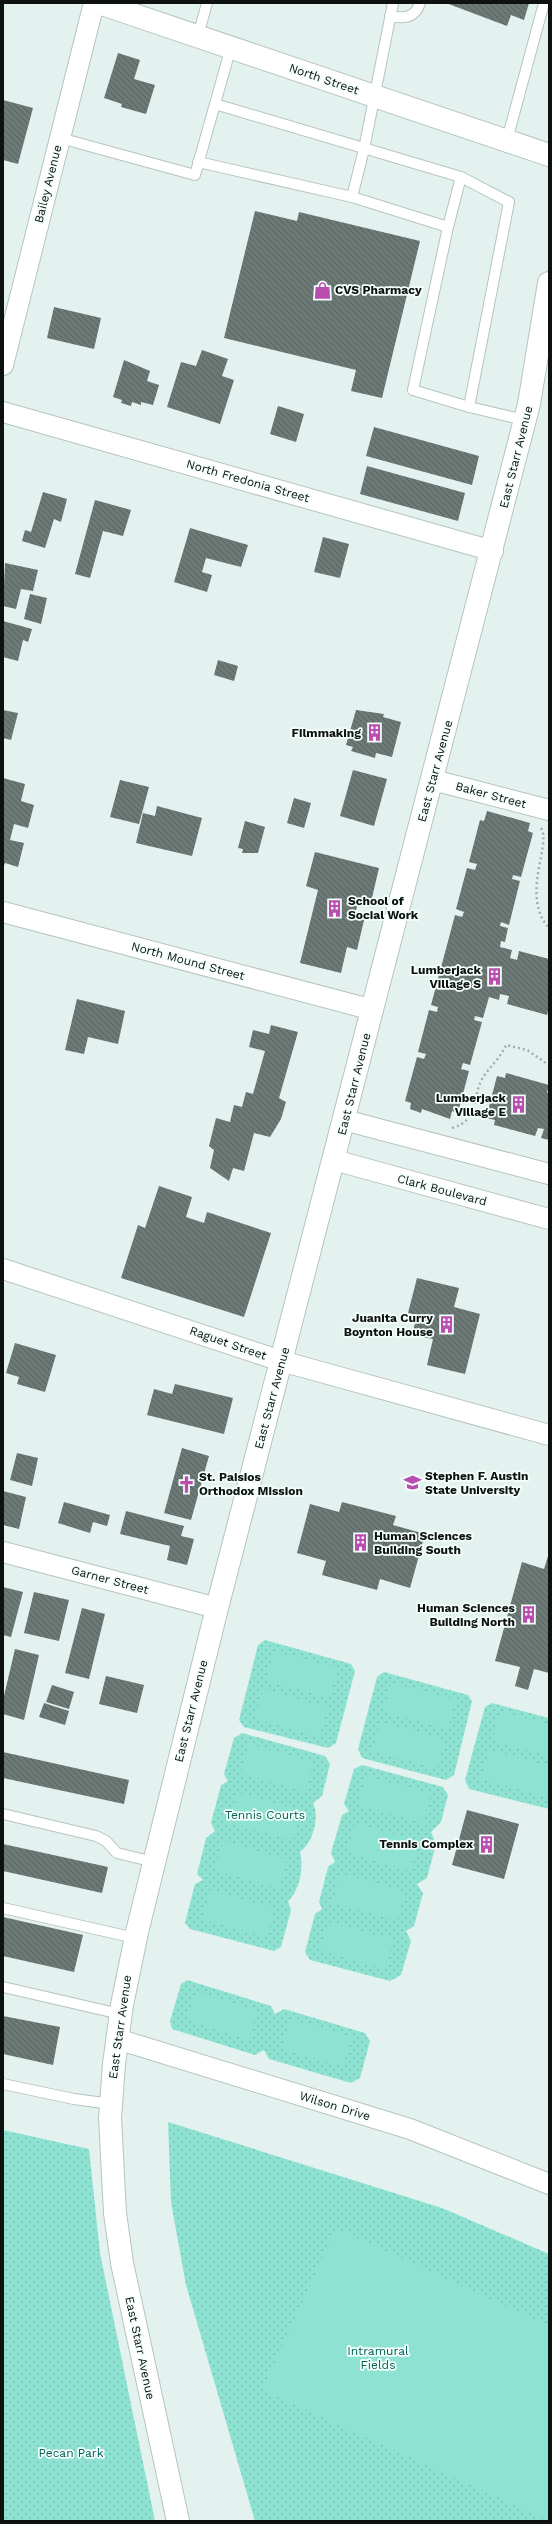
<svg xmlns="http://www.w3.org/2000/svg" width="552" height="2524" viewBox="0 0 552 2524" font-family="'Work Sans',sans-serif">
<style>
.park{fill:url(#park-dots)}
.pitch{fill:#8de2d2}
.building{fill:url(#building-back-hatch)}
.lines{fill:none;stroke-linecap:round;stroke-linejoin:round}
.service-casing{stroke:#b6c4c1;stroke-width:12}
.minor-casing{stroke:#b6c4c1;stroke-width:22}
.secondary-casing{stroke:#b6c4c1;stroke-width:24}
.primary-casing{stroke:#b6c4c1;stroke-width:24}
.path{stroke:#a3aeac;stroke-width:2.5;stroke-dasharray:2 3;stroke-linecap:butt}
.service{stroke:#fff;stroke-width:10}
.minor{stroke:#fff;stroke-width:20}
.secondary{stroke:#fff;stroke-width:22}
.primary{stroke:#fff;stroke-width:22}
.labels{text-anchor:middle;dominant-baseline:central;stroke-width:3.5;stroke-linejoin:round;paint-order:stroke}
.street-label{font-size:12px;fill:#0d1211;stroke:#f4fffc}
.poi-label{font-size:12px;font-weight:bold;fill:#0d1211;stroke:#f4fffc;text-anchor:end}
.park-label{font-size:12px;fill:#006054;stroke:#f4fffc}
</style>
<defs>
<pattern id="park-dots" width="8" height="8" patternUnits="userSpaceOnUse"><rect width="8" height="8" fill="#8de2d2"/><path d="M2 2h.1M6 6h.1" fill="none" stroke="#78c1b3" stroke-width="1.8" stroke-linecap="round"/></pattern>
<pattern id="building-back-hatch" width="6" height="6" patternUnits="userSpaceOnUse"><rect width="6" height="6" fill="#6c7976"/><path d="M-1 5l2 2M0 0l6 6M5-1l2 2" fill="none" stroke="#57625f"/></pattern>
</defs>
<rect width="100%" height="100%" fill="#e4f2ef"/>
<path class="park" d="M265,1640l86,24 4,7 -19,72 -8,5 -84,-21 -5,-7 19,-75z
M384,1672l84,23 4,6 -18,74 -8,5 -84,-22 -4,-9 19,-72z
M492,1703l57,15v91l-80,-20 -4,-9 20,-73z
M242,1733l83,23 5,8 -8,32 -9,7c7,15 0,39 -13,49 4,15 0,38 -12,49l3,9 -10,37 -7,4 -84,-22 -5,-6 10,-39 8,-4 -6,-6 9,-36 9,-7 -4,-8 10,-38 7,-4 -4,-7 10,-36z
M362,1765l81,22 5,8 -7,27 -10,10 5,12 -9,34 -10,6 6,9 -9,33 -8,5 5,10 -10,34 -11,6 -80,-21 -5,-8 10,-38 7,-5 -3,-7 9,-35 7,-5 -4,-9 11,-38 7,-4 -5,-7 10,-35z
M187,1980l84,26 4,8 9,-5 81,24 5,8 -10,37 -9,5 -82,-24 -5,-9 -9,5 -83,-26 -2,-8 11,-37z
M168,2122l274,86 107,46v267h-294l-69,-236 -15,-83z
M3,2130l86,19 11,104 55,268h-152z"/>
<path class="pitch" d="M274,1651l64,17 -8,30 -64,-17z
M391,1682l65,18 -8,29 -65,-17z
M263,1689l65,18 -8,30 -65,-18z
M500,1711l49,13v32l-57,-15z
M381,1722l64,17 -8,30 -65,-18z
M249,1744l65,18 -9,29 -64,-17z
M489,1750l60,16v19l-3,12 -65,-18z
M366,1776l65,17 -8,30 -65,-18z
M237,1793l64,17 -8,30 -64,-17z
M355,1823l64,18 -8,30 -64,-18z
M223,1841l64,18 -8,29 -64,-17z
M340,1873l65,18 -8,29 -65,-17z
M210,1890l65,18 -8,29 -65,-17z
M328,1922l65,17 -8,30 -65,-18z
M196,1992l61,18 -8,30 -62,-19z
M291,2019l61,18 -9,30 -61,-18z
M336,2228l213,98v195l-287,-131z"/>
<path class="building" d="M446,3h83l-5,17 -13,-5 -4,11z
M118,53l22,7 -6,19 21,6 -9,29 -25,-7 1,-3 -18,-6z
M3,100l30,8 -15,56 -15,-4z
M255,211l42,10 2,-9 121,29 -38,157 -31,-7 5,-21 -132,-32z
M54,307l47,11 -7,31 -47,-11z
M202,350l26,9 -6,17 12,4 -14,44 -53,-17 14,-45 15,4z
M124,360l26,11 -3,10 12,4 -6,20 -12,-3v3l-9,-3 -1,4 -10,-3 1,-3 -9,-3z
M278,406l26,8 -8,28 -26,-8z
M374,427l105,29 -7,29 -106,-29z
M367,466l98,27 -7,28 -98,-27z
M43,492l24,7 -6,23 -7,-3 -9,29 -23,-7 3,-11 6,2z
M95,500l36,10 -8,26 -20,-5 -13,47 -15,-4z
M190,528l58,17 -7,22 -35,-9 -4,14 10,3 -5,17 -33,-10z
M323,537l26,7 -9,34 -26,-6z
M5,563l33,7 -5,21 -12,-2 -5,20 -13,-3z
M30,594l17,4 -6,26 -17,-5z
M3,621l29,8 -4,13 -5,-2 -5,21 -15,-4z
M218,660l20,6 -4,15 -20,-6z
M3,710l15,3 -7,27 -8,-2z
M356,710l28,4 -1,3 18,5 -9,35 -16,-4 -1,5 -24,-7 2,-4 -7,-2z
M353,770l34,9 -13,47 -34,-10z
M3,778l22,6 -4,17 13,4 -6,23 -14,-4 -4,16 14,3 -6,24 -13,-4 -2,5z
M120,780l29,7 -10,37 -29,-7z
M294,798l17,5 -7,25 -17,-5z
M157,806l45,12 -10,38 -56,-13 7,-30 12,3z
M487,811l43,12 -2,8 5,2 -12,44 -8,-2 -1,4 8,2 -11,44 -8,-3 -1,4 8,2 -3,14 -4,-1 -1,6 12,3 -2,8 7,2 2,-9 30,8v49l-2,7 -40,-11 2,-8 -9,-2 -1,6 -10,-3 -6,21 -8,-2 -1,4 8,2 -12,43 -7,-2 -2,6 8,2 -11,42 -6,-2 -2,8 -28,-10 -1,4 -11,-4 1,-6 -6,-2 12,-44 7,2 2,-5 -8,-2 11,-42 8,2 1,-5 -7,-2 24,-90 7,2 2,-5 -8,-3 11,-41 8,2 2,-6 -8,-2 11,-42 4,1z
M245,821l20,6 -7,26h-16l1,-4 -5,-1z
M315,852l64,16 -8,34 -12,-3 -4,15 10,2 -8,34 -10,-3 -6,26 -41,-10 18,-73 -12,-4z
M77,999l48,12 -7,33 -30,-7 -4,17 -19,-4z
M271,1025l27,7 -19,66 7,4 -5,17 -11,18 -16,-4 -10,38 -11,-3 -4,13 -19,-13 4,-18 -5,-4 7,-28 14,4 4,-17 8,2 4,-15 7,2 12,-43 -16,-4 4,-17 16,4z
M506,1073l43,12 -2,8h2v47l-8,-2 3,-9 -6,-1 -3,8 -41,-11 1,-5 -9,-2 11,-42 8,2z
M159,1186l33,11 -6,20 18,6 3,-11 64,21 -27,84 -123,-39 17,-53 7,3z
M417,1278l42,10 -5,19 26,7 -15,60 -38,-9 6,-26 -21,-4 5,-20 -9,-2z
M15,1343l41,12 -11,37 -28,-8 2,-7 -13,-4z
M175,1384l58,14 -9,36 -77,-19 7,-26 18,5z
M182,1448l27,8 -18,64 -27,-7z
M17,1453l21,5 -6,28 -22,-6z
M3,1491l23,6 -7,32 -16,-4z
M64,1502l46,13 -3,11 -14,-4 -3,11 -32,-10z
M342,1502l54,14 -3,9 32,9 -15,54 -30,-9 -3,11 -55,-15 4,-14 -29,-8 13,-49 29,8z
M126,1511l58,15 -3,10 13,3 -7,26 -20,-5 3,-14 -50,-12z
M549,1553v120l-15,-4 -6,21 -13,-4 5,-19 -25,-6 27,-99 22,7z
M3,1587l20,5 -12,45 -8,-2z
M34,1592l35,8 -10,41 -35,-8z
M82,1608l23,6 -16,65 -24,-6z
M15,1649l24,6 -15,65 -21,-6v-14z
M106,1676l38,9 -7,28 -38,-9z
M52,1685l22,7 -5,17 -23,-7z
M44,1703l25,8 -4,14 -26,-8z
M3,1752l126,28 -5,24 -121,-26z
M467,1810l52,14 -15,55 -52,-14z
M3,1844l105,23 -6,26 -99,-22z
M3,1917l80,18 -9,37 -71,-16z
M3,2016l57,11 -7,38 -50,-11z"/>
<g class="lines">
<defs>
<path id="service" d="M390,16c14,3 25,2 30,-13
M198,36l9,-33
M215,104l246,73 -13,50 -96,-30
M60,138l135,37 36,-128
M507,140l37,-137
M198,162l154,35 12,-48 29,-146
M461,177l48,25 -40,205 56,13
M448,227l-35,163 56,17
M3,1814l93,22 10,5 11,12 37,9
M3,1908l132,30
M3,1987l117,27
M3,2084l71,15 37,5"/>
<path id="minor" d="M3,365l91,-362
M3,412l490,139
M433,780l116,30
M3,912l370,98
M344,1120l205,54
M334,1160l215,59
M3,1269l278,92 268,74
M3,1552l214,56
M117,2039l293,90 139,55"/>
<path id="secondary" d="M178,2521l-56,-258 -7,-50 -5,-95 4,-54 8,-59 15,-73 80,-324 312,-1204 20,-121"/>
<path id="primary" d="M99,3l450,152"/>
</defs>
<use href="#service" class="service-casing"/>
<use href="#minor" class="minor-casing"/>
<use href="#secondary" class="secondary-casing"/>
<use href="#primary" class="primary-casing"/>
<path class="path" d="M541,828c11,16 -21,68 8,100
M452,1128c27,-8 20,-28 29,-47 7,-13 19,-22 25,-36l21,5 22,15"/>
<use href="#service" class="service"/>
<use href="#minor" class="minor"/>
<use href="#secondary" class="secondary"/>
<use href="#primary" class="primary"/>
</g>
<defs>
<symbol id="shop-bare" viewBox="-9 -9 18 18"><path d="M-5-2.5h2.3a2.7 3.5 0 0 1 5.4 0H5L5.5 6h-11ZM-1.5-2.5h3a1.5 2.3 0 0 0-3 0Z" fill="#b94eaf" stroke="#f4fffc" stroke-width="2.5" paint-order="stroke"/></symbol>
<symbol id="building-bare" viewBox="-9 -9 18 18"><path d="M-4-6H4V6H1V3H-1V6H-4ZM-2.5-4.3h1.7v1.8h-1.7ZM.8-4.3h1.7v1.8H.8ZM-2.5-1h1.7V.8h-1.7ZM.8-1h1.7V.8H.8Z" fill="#b94eaf" stroke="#f4fffc" stroke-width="2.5" paint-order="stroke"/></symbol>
<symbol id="university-bare" viewBox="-9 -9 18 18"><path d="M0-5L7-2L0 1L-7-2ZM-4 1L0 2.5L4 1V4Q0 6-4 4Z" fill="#b94eaf" stroke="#f4fffc" stroke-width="2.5" paint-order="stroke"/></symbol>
<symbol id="church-bare" viewBox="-9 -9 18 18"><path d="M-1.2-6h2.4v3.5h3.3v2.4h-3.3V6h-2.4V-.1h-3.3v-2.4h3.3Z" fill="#b94eaf" stroke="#f4fffc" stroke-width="2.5" paint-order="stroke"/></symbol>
</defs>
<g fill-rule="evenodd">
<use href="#shop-bare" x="310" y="278" width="25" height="25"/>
<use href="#building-bare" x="362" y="720" width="25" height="25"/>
<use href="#building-bare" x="322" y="896" width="25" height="25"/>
<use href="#building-bare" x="482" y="964" width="25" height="25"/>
<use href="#building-bare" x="506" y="1092" width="25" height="25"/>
<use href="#building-bare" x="434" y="1312" width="25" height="25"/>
<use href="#university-bare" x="400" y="1470" width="25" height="25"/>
<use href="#church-bare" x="174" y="1472" width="25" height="25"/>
<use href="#building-bare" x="348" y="1530" width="25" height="25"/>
<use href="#building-bare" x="516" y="1602" width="25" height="25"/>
<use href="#building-bare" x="474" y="1832" width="25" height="25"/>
</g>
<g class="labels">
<g class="street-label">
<text transform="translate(324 79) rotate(19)">North Street</text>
<text transform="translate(48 184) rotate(-76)">Bailey Avenue</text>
<text transform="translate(516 457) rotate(-76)">East Starr Avenue</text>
<text transform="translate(248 481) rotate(16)">North Fredonia Street</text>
<text transform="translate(435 771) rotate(-75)">East Starr Avenue</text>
<text transform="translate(491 795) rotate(15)">Baker Street</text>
<text transform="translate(188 961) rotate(15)">North Mound Street</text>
<text transform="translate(354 1084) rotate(-76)">East Starr Avenue</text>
<text transform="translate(442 1190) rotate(15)">Clark Boulevard</text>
<text transform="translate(228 1343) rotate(19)">Raguet Street</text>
<text transform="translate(272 1398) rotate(-75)">East Starr Avenue</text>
<text transform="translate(110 1580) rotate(15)">Garner Street</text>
<text transform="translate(191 1711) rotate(-76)">East Starr Avenue</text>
<text transform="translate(120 2027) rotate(-82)">East Starr Avenue</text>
<text transform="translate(335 2106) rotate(17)">Wilson Drive</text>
<text transform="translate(140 2348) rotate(78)">East Starr Avenue</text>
</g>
<g class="poi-label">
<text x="335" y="290" text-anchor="start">CVS Pharmacy</text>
<text x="361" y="733">Filmmaking</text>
<text x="348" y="901" text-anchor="start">School of<tspan x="348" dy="14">Social Work</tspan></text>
<text x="481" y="970">Lumberjack<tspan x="481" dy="14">Village S</tspan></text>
<text x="506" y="1098">Lumberjack<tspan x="506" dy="14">Village E</tspan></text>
<text x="433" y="1318">Juanita Curry<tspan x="433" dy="14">Boynton House</tspan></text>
<text x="425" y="1476" text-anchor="start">Stephen F. Austin<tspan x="425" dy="14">State University</tspan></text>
<text x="199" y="1477" text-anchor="start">St. Paisios<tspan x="199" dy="14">Orthodox Mission</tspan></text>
<text x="374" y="1536" text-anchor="start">Human Sciences<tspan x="374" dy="14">Building South</tspan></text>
<text x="515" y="1608">Human Sciences<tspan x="515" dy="14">Building North</tspan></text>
<text x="473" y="1844">Tennis Complex</text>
</g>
<g class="park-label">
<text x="265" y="1815">Tennis Courts</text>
<text x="378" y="2351">Intramural<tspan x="378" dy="14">Fields</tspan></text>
<text x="71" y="2453">Pecan Park</text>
</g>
</g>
<rect width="552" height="2524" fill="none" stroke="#0d1211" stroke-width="8"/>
</svg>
